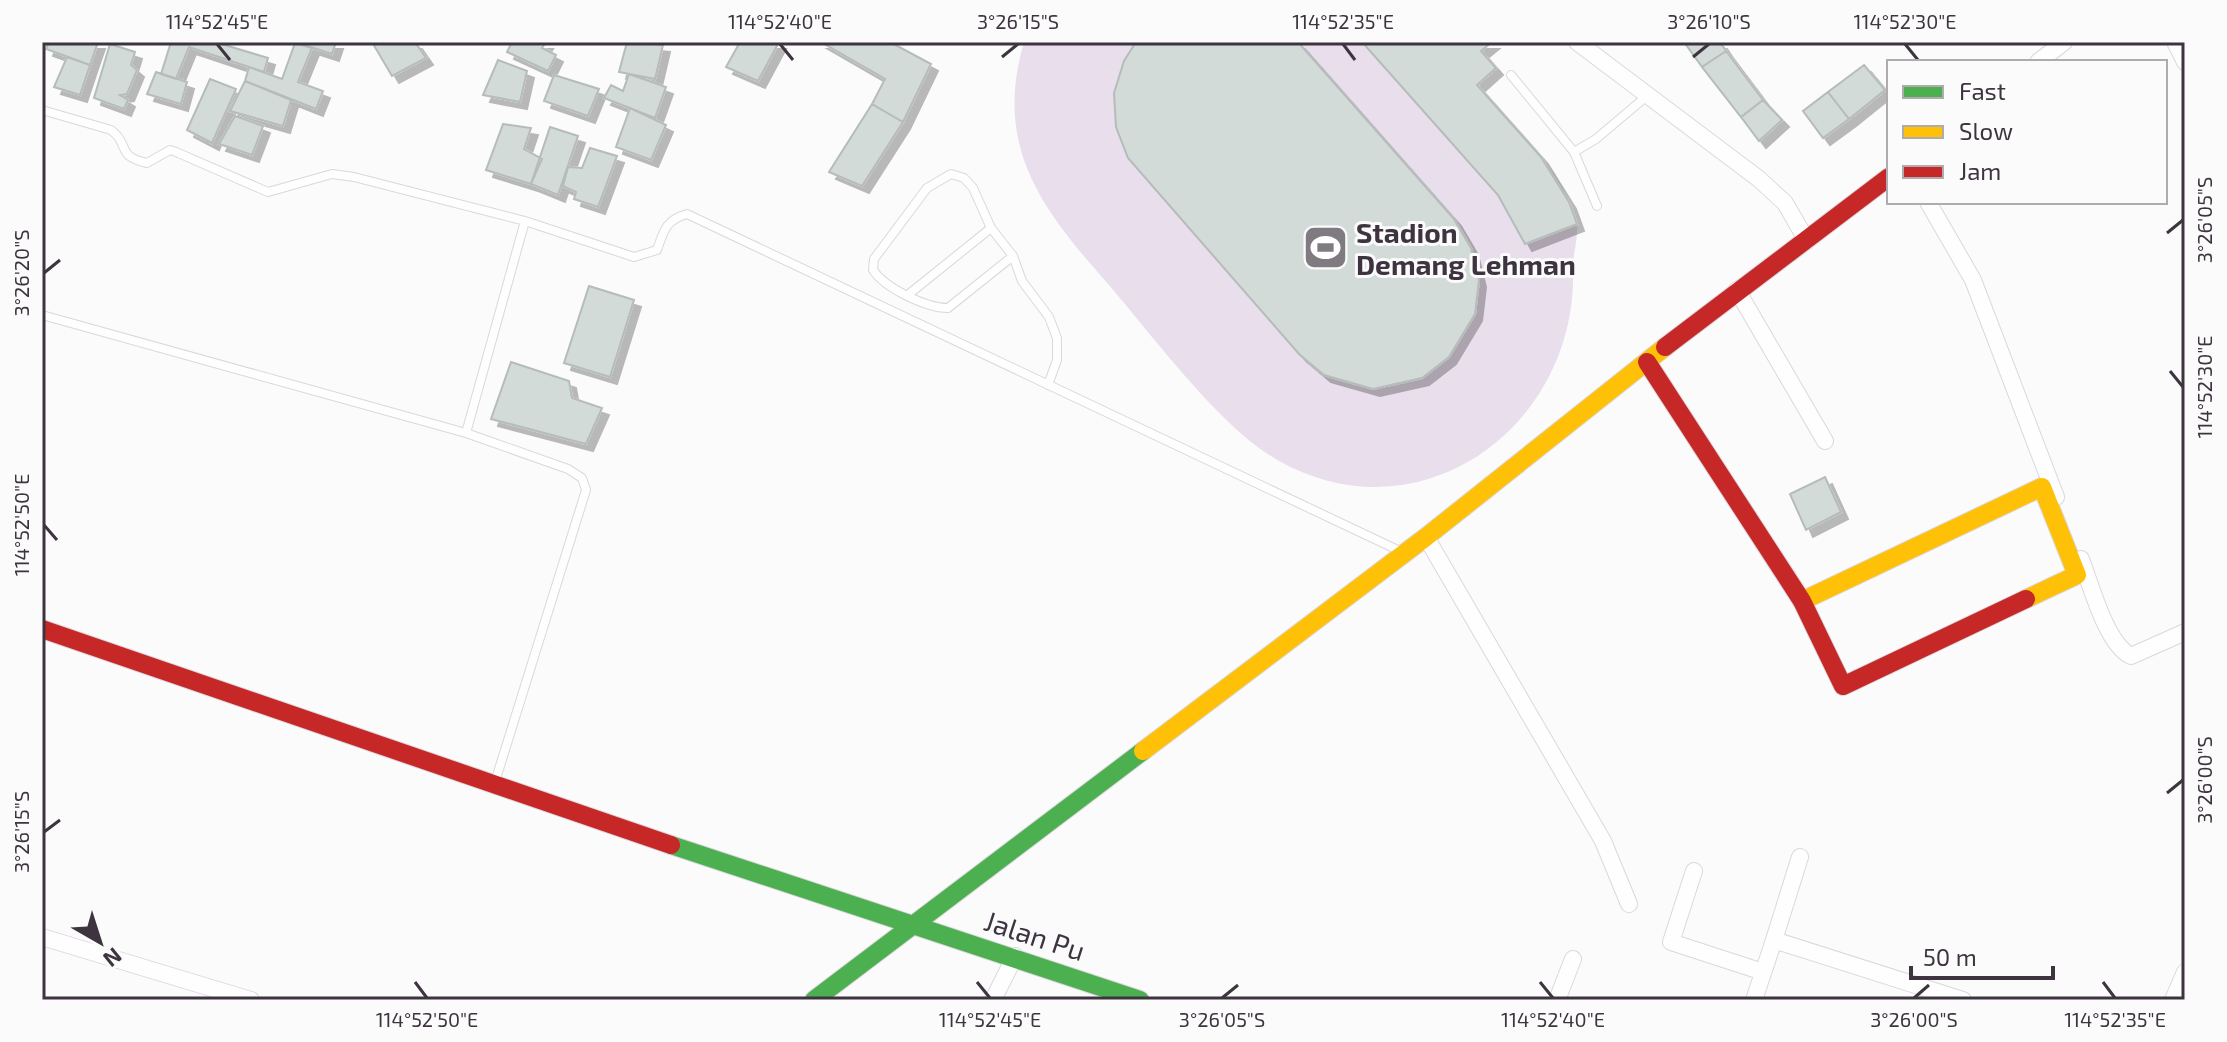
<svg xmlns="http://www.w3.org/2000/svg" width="2227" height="1042" viewBox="0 0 2227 1042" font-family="'Exo 2',sans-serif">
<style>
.green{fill:#e9deec}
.building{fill:#d2dbd7;stroke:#b5bcba;stroke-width:2;filter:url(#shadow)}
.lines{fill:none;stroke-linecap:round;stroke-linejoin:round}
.lane-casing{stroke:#dcd7dd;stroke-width:10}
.street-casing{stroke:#dcd7dd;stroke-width:18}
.fast-casing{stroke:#dcd7dd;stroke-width:20}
.slow-casing{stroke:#dcd7dd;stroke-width:20}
.jam-casing{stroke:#dcd7dd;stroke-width:20}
.lane{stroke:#fefefe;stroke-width:8}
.street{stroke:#fefefe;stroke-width:16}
.fast{stroke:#4caf50;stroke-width:18}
.slow{stroke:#ffc107;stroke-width:18}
.jam{stroke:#c62828;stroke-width:18}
.ticks{fill:none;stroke:#3e3440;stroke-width:3}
.labels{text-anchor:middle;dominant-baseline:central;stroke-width:6;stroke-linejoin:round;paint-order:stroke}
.poi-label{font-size:28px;font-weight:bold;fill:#3e3440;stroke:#fbfbfb;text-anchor:start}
.street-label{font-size:28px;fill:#3e3440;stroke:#fbfbfb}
.neatline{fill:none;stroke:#3e3440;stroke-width:3}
.ticks-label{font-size:20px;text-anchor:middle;fill:#3e3440}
</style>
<defs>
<filter id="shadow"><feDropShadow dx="7" dy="7" stdDeviation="0" flood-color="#0004"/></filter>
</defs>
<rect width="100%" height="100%" fill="#fbfbfb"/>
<path class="green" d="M1024,42h468l-10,9 14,17 -19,18c35,39 86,82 99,135 4,15 -4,33 -3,48 5,156 -151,272 -294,192 -59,-33 -125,-124 -171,-177 -66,-75 -115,-137 -84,-242z"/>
<path class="building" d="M49,42h49l-8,23 -44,-16z
M171,42h44l53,16 -4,14 -75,-25 -13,32 -15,-5z
M295,42h41l-4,12z
M372,42h43l11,16 -34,18z
M512,42h34l-4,6 14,7 -8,16 -41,-19z
M627,42l36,3 -8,34 -36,-7z
M740,42h39l-21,39 -32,-14z
M821,42h69l41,22 -28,58 -31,-18 13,-25z
M1136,42h162l156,177 17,29 8,32 -4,34 -26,43 -27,21 -49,11 -49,-14 -25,-21 -171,-196 -12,-31 -2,-34 10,-32z
M1362,42h130l-11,9 15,17 -19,17 64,72 28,45 8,22 -52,20 -27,-49z
M1684,42h36l6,9 -24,16z
M295,43l17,5 -14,34 25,9 -7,18 -71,-28 4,-14 33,12z
M110,44l25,8 -4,13 6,5 -10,24 -7,1 8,5 -4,9 -30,-11z
M1726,51l37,49 -22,17 -39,-50z
M67,57l23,8 -10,30 -26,-8z
M498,60l29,11 -7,31 -37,-7z
M1864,65l21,25 -36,29 -21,-27z
M156,72l31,10 -6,22 -34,-10z
M629,74l37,13 -11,31 -51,-20 7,-13 12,6z
M554,75l45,14 -11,27 -44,-15z
M210,79l26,10 -24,54 -25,-13z
M245,81l46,19 -8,26 -53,-15z
M1828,92l21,27 -26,19 -20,-27z
M1763,100l19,20 -23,21 -18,-24z
M872,104l31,18 -41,64 -33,-14z
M630,108l36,17 -15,35 -35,-13z
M235,116l28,10 -11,29 -33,-11z
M503,124l28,4 -7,21 18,10 -11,25 -45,-14z
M550,127l28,9 -20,59 -27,-11z
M590,148l27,8 -19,51 -24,-8 2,-7 -13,-6 5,-19 14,1z
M589,286l45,14 -24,77 -46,-14z
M511,362l58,19 3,17 30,10 -16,36 -95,-25z
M1825,477l16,35 -35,18 -16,-36z"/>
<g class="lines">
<defs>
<path id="lane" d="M1511,75l63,77 23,54
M42,110l69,20c20,15 4,26 36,33l23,-13 6,2 92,40 64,-18 22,3 171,44 109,36 23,-7c7,-20 9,-30 30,-36l713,337
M1574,152l22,-13 52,-44
M1013,256l-65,52c-22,0 -63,-20 -75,-38l1,-11 53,-71 24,-14 13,4 9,10 18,40 22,28 9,25 27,36 8,21v22l-9,25
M909,294l82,-66
M42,315l424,118 102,36 14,9 4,12 -91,292
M466,433l59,-212"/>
<path id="street" d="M1577,42l182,137 26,24 22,38
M2175,42l10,20
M2038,62l26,-20
M1928,202l45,78 83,217
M1737,290l88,151
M1426,537l177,304 26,63
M2081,559c10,26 25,85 50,97l54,-24
M1694,871l-23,71 92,30
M42,937l209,63
M1774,940l26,-83
M993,1000l22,-44
M1557,1000l16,-41
M1754,1000l20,-60 189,60
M2173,1000l12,-28"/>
<path id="fast" d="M671,845l469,155
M814,1000l329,-249"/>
<path id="slow" d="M1802,601l240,-114 35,88 -51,24
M1143,751l283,-214 239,-190"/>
<path id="jam" d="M1665,347l224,-170
M1647,362l155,239 41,85 183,-87
M42,629l629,216"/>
</defs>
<use href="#lane" class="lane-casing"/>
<use href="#street" class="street-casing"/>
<use href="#fast" class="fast-casing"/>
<use href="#slow" class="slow-casing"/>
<use href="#jam" class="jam-casing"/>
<use href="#lane" class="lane"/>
<use href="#street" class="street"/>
<use href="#fast" class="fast"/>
<use href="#slow" class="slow"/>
<use href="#jam" class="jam"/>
</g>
<path class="ticks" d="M217,44l13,16M780,44l13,16M1343,44l12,16M1905,44l13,16M1002,57l16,-13M1693,57l16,-13M2167,233l16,-13M44,273l16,-13M2170,371l13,16M44,525l13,15M2167,793l16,-13M44,832l16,-12M415,982l12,16M977,982l13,16M1540,982l13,16M2103,982l12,16M1222,998l16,-13M1914,998l15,-13"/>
<defs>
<symbol id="stadium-square" viewBox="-11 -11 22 22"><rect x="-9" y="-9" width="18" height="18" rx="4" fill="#807a81" stroke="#fbfbfb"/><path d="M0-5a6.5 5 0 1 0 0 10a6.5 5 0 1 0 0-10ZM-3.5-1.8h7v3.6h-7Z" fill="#fff"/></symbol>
</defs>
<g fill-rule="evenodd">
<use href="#stadium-square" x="1300" y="222" width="51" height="51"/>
</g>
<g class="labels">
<g class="poi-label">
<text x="1356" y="232">Stadion<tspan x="1356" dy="32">Demang Lehman</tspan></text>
</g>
<g class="street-label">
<text transform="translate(1035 935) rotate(18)">Jalan Pu</text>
</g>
</g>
<rect width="2227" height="1042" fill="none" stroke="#fbfbfb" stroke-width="88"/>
<rect x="1887" y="60" width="280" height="144" fill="#fbfbfb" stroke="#afabb0" stroke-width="2"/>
<rect x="1903" y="86" width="40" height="12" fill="#4caf50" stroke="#afabb0" stroke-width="2"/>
<text x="1959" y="100" font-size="24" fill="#3e3440">Fast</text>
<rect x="1903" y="126" width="40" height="12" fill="#ffc107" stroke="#afabb0" stroke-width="2"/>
<text x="1959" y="140" font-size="24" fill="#3e3440">Slow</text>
<rect x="1903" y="166" width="40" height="12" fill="#c62828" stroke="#afabb0" stroke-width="2"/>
<text x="1959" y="180" font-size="24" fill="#3e3440">Jam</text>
<g transform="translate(100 942) rotate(141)" stroke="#fbfbfb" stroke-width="6" paint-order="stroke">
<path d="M0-6L14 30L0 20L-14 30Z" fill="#3e3440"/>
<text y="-12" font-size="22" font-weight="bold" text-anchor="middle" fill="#3e3440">N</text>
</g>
<path d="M1911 966v12h142v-12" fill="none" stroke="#3e3440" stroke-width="4"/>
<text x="1923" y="966" font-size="24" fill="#3e3440" stroke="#fbfbfb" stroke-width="6" paint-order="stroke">50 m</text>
<rect x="44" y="44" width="2139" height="954" class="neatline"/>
<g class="ticks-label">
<text x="217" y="29">114°52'45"E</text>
<text x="780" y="29">114°52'40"E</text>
<text x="1018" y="29">3°26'15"S</text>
<text x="1343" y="29">114°52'35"E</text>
<text x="1709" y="29">3°26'10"S</text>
<text x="1905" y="29">114°52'30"E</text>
<text transform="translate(2205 220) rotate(-90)" y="7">3°26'05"S</text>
<text transform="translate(22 273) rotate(-90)" y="7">3°26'20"S</text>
<text transform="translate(2205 387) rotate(-90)" y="7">114°52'30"E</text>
<text transform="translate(22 525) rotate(-90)" y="7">114°52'50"E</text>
<text transform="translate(2205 780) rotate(-90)" y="7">3°26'00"S</text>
<text transform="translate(22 832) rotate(-90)" y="7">3°26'15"S</text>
<text x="427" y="1027">114°52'50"E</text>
<text x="990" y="1027">114°52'45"E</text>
<text x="1222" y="1027">3°26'05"S</text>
<text x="1553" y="1027">114°52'40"E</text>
<text x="1914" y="1027">3°26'00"S</text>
<text x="2115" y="1027">114°52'35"E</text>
</g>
</svg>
